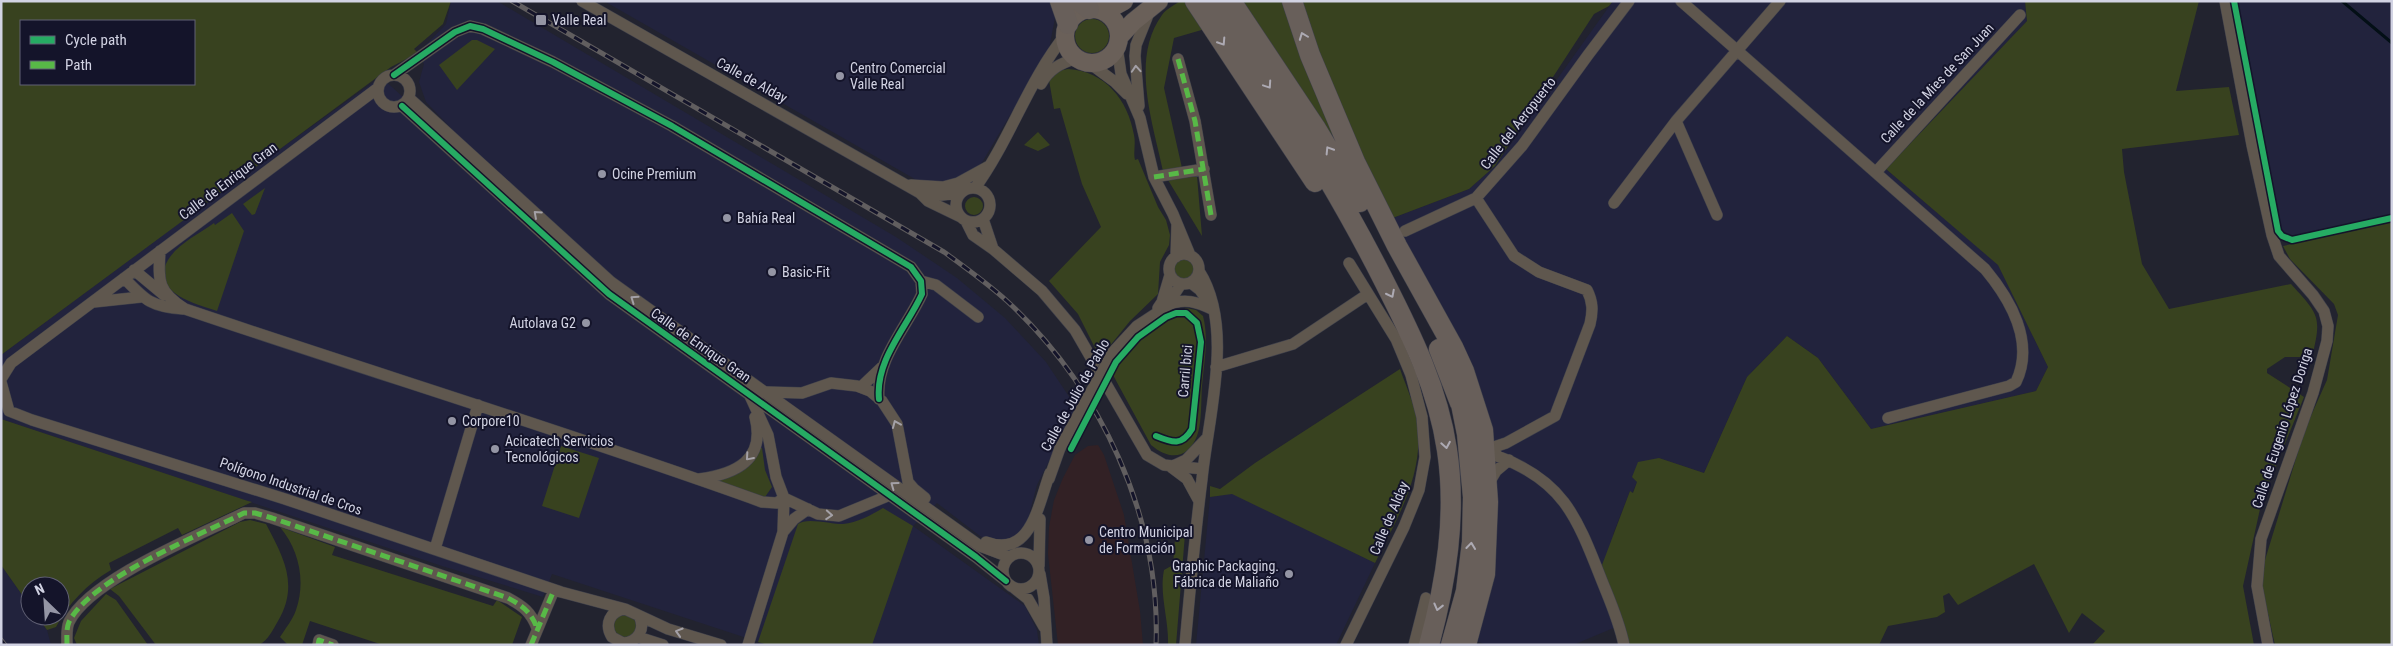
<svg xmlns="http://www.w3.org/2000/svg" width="2393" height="646" viewBox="0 0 2393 646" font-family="'Roboto Condensed',sans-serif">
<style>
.built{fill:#22233d}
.education{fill:#322125}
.green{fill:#38421f;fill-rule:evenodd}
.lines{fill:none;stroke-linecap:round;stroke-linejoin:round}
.stream{stroke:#030f16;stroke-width:3}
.minor-casing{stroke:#3f404b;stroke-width:12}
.trunk-casing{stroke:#3f404b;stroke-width:19}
.motorway-casing{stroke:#3f404b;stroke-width:21}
.minor{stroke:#5f574e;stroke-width:11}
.trunk{stroke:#6a6059;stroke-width:18}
.motorway{stroke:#685f5a;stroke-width:20}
.rail-casing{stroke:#615e5f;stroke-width:5}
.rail{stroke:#14142a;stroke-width:3;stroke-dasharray:9;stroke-linecap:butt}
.minor-bridge-casing{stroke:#3f404b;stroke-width:12;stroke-linecap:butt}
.minor-bridge{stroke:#5f574e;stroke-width:11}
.quiet{stroke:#58b947;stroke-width:5;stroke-dasharray:10 5;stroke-linecap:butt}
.cycleway-casing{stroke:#14142a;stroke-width:9}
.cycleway{stroke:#26ab63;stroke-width:6}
.oneway{stroke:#adaab3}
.oneway2{stroke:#a4a1a7}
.poi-dot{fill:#9495a4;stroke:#14142a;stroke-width:2}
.labels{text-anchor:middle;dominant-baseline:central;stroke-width:4;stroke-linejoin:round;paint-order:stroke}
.poi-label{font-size:14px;fill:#d2d3e3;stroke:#14142a;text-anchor:start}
.street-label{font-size:14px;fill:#d2d3e3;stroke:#14142a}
</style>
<rect width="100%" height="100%" fill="#22232f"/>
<path class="built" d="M451,1h46l399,236 61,41 48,40 41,44 30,45 -39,78 -13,49 -28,10 -16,-8 -43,-33 -24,23 112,80 12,24 2,15h-271l-216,-71 -9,23 -101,-31 -441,-147v-64l251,-186 129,-92 170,155 -125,-130 -7,-20 5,-18 -6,-11 28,-29z
M604,1h447l4,17 -6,31 -66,112 -8,9 -24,12h-31z
M1613,1h412l2,20 -141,148 112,95 50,103 -12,24 -165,38 -53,-71 -31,-22 -40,41 -43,96 -45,-15 -27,19 5,5 -5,11 -2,-2 -17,43 10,90 -50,21h-86l-22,-8 24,-202 -99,-216 79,-30 26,-23z
M2236,1h156v216l-98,20h-7l-7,-6z
M1232,493l143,70 -39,82h-140l14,-148z
M1,565l29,41v10h7l10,14 4,15h-50z"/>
<path class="education" d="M1098,445l6,10 20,60 16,96 3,34h-85l-10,-91 1,-27 5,-27 9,-22 12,-23 13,-9z"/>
<path class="green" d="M1,1h450l-8,23 -29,25 4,4 -27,14 -390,288zM21,21h173v63h-173z
M1180,1h7l18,28 -31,9 -10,50 18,80 -19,3c-10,-48 -33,-112 -1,-156 4,-6 13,-10 18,-14z
M1240,1h44l59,157z
M1299,1h314l-4,5 -15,8 -99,152 -26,23 -79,30 -22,-44z
M2025,1h174l-23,90 53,-4 10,48 -117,14 2,23 18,92 27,45 122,-25c28,31 31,32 21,73h-27l-18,12v4l37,24 -42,103 -19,86 11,59h-162l13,-14 -23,-18 -13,20 -35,-69 -76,41 -9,-12 -6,3 2,16 -8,5 -49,9 -9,19h-250l-27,-80 28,-74 3,2 4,-11 -5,-5 6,-15 21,-4 45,15 43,-96 40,-41 31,22 53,71 165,-38 12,-24 -50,-102 -112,-96 141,-148z
M1075 36a17 17 0 1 1 34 0a17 17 0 1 1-34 0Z
M472,40h5l18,9 -38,41 -18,-25z
M1068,69c37,2 60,31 66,66 2,9 -1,18 1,25l3,-1 20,48 8,13 4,15 -1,10 -9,17 -2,32 -28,27 -30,37 -22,-44 -29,-33 52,-54 -19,-43 -22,-76 -6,1 -5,-29 9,-9z
M1038,132l12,13 -12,6 -14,-6z
M1197,176l5,60 -34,-56z
M265,188l-10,26 -3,1 -9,-11z
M965 206a9 9 0 1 1 18 0a9 9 0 1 1-18 0Z
M232,213l12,18 -27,80c-22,-7 -71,-20 -47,-54 10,-14 30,-24 44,-34l1,2z
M2392,222v423h-117l-13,-58 3,-27 40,-131 22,-49 11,-65 -4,-11 -44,-45 -7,-13z
M1174 269a10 10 0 1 1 20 0a10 10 0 1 1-20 0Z
M1186,308l10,2 7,6c6,23 1,47 -1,70 -1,13 0,38 -5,50 -10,24 -28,24 -46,9l-38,-70c7,-30 47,-53 73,-67z
M1400,369c6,17 14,34 17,52 8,52 -19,96 -42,142l-143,-69 -22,3v-11l10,3 35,-26z
M1,419l247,82 4,1 -70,33 -4,-7 -69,35 2,7c-24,14 -43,34 -55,57l-9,3 -10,-14h23v-30h-30v20l-29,-41z
M561,446l38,12 -20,60 -37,-12z
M760,448h2l3,22 7,17 -7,10 -49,-15v-2z
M883,508l30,18 -41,119h-104l-10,-3 40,-118c8,-7 33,0 45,0 14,-1 28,-9 40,-16z
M250,520l16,4c18,34 33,61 12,97 -6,10 -9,18 -19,24h-103l-37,-49 -9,-7 130,-67z
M280,527l55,20 -3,8 161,51 4,-6 25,17 -10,28h-129l-73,-24 -8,24h-14l-8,-8c5,-8 13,-18 16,-27 10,-29 3,-60 -16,-83z
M1180,532l5,2 -9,111h-8c1,-25 -9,-51 -4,-75l9,-5 2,-25z
M106,594l10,6 32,45h-71l-3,-7 7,-17z
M614 626a11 11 0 1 1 22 0a11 11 0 1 1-22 0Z"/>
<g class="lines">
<path class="stream" d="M2342,1l50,42"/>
<defs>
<path id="minor" d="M582,1l338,192 8,8 33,16
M1681,1l304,268c25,30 50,73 31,113l-7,4 -121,32
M2225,1l27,144 20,90 7,21 34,39 11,16 4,15 -1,15 -14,52 -52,146 -4,47 11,59
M1117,46l4,28 19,44 14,59 19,37 17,41
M1178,59l17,62 16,94
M1088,62l27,20 12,12
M378 91a16 16 0 1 1 32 0a16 16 0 1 1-32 0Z
M394,75l61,-43 15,-6 13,3 70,33 119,64 239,141 10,14 1,13c-15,33 -47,66 -43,105
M1041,84c8,-15 20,-21 36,-26
M409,98l202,184 369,264 29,11
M402,106l207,188 367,263 30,24
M1139,106l-4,-50 1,-11 14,-35
M1676,121l41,94
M1876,172l144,-157
M1154,177l50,-8
M911,185l32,2 15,-4 31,-17
M956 205a17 17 0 1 1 34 0a17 17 0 1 1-34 0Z
M975,188c35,-48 53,-107 91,-154
M922,193l11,3 28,-3
M1476,198l38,58 25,16 48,18c6,12 6,21 3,34l-35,92 -49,27 -21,7
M1614,203l62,-82 104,-120
M983,219l10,30
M966,221l7,14 20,14 49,42 33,39 72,125 17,10 39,4
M1405,231l71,-33 46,-52 66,-91 41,-54
M160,251c-2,31 -2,41 25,58 192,65 386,124 577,193l15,1 7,-5
M1169 269a15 15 0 1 1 30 0a15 15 0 1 1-30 0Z
M1176,257l1,-33
M134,270l30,25
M124,278c21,22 27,29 59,31
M921,281l15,4 42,32
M1191,283l9,7 12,17
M94,302l47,-5
M1166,306c18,-9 31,-4 48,4
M1158,308l4,-6 8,-27
M1113,352l24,-26 29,-19 15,-23
M1216,367l77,-23 75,-50
M1,379l10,-16 367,-275
M1,382l8,29 23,9 253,79 276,93 64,17
M861,387l21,-20
M767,392l35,1 29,-10 26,3 13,5 12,10 15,23 11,58 6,7 11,9
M1493,447l4,9c65,24 79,59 103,120 9,23 19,44 24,69
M699,479c37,-5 67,-19 56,-62
M1049,479l11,-31
M1489,483l7,-12 13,-11
M784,498l34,16 21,2 51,-21
M1199,501l-12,-22 -16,-12 15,-7 21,-22
M783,532l11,-13 14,-10
M986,542c45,17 52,-37 64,-69
M435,549l43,-144
M1003 571a18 18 0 1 1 36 0a18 18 0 1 1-36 0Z
M1039,566l1,-47
M1040,574l4,24 3,47
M1013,587l15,12 16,28
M639,616c7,13 -1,26 -16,27l-11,-6c-8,-13 -2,-26 13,-28l43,20 53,16
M638,637l25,8
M67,645c0,-8 -1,-16 2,-23 21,-43 131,-87 175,-109h11l17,5 236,80c15,8 23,14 29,30
M318,645l1,-5 14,5
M531,645l23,-55
M748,645l35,-113 1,-34 -8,-21 -8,-42 -18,-39
M1185,645c5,-56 10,-111 17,-166 6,-62 33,-152 -3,-208
M1346,645l58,-118 15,-37 6,-33 -3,-40 -11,-42 -15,-36 -47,-76
M1414,645l12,-47"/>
<path id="trunk" d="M1065 36a27 27 0 1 1 54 0a27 27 0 1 1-54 0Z
M1104,12l20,-11
M1119,37l14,-15 26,-21"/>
<path id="motorway" d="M1060,1l8,23
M1079,1l10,8
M1195,1l120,181
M1212,1c63,89 123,183 172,280 28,55 54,108 63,169 10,66 -1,132 -18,195
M1231,1l84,126 45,75
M1292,1l18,54 45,107 42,84 56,101 11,24 19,59 5,72 -3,72 -19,71
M1439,349l21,54
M1451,645l15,-54 6,-49 1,-45 -6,-63 -9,-45"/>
</defs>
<use href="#minor" class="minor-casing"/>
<use href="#trunk" class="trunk-casing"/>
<use href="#motorway" class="motorway-casing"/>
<use href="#minor" class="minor"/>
<use href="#trunk" class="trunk"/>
<use href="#motorway" class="motorway"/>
<defs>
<path id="rail" d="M512,1l432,251c22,16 43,31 63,49 93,86 154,215 149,344
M1,640l4,5"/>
</defs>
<use href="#rail" class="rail-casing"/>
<use href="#rail" class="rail"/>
<defs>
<path id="minor-bridge" d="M1060,448l53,-96"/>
</defs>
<use href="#minor-bridge" class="minor-bridge-casing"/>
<use href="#minor-bridge" class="minor-bridge"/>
<path class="quiet" d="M1178,59l17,62 16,94
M1154,177l50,-8
M67,645c0,-8 -1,-16 2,-23 21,-43 131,-87 175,-109h11l17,5 236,80c15,8 23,14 29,30
M318,645l1,-5 14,5
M531,645l23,-55"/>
<defs>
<path id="cycleway" d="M2234,1l44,230 4,5 10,4 100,-22
M394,75l61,-43 15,-6 13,3 70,33 119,64 239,141 10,14 1,13c-15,33 -47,66 -43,105
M402,106l207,188 367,263 30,24
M1071,449l45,-87 22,-25 28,-20 10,-4h10l11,10 4,19 -9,87c-10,17 -19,14 -36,7"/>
</defs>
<use href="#cycleway" class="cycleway-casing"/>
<use href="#cycleway" class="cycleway"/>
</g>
<defs><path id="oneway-chevron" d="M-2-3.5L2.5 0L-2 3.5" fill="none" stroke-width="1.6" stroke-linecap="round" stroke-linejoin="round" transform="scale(1.25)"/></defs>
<g class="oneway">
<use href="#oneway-chevron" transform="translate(1303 36) rotate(-111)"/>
<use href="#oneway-chevron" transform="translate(1222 42) rotate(57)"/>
<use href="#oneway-chevron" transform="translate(1268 85) rotate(56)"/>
<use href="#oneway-chevron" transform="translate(1329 150) rotate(-122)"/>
<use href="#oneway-chevron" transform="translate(1391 294) rotate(63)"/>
<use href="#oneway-chevron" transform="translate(1446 445) rotate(80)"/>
<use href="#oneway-chevron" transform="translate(1471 546) rotate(-84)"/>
<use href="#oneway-chevron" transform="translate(1438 607) rotate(104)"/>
</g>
<g class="oneway2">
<use href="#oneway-chevron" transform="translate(1136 69) rotate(-94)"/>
<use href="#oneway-chevron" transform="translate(537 214) rotate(-138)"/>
<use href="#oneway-chevron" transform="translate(634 299) rotate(-145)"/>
<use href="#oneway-chevron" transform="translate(896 424) rotate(-113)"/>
<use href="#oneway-chevron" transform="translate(749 457) rotate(131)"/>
<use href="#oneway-chevron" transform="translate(894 485) rotate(-144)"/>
<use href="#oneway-chevron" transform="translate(829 515) rotate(4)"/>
<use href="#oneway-chevron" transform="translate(679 632) rotate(-163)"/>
</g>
<g class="poi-dot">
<rect x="535" y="14" width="12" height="12" rx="2.5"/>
<circle cx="840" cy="76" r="5"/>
<circle cx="602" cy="174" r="5"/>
<circle cx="727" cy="218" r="5"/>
<circle cx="772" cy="272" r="5"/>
<circle cx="586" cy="323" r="5"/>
<circle cx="452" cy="421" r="5"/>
<circle cx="495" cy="449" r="5"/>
<circle cx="1089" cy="540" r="5"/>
<circle cx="1289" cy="574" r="5"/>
</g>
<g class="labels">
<g class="poi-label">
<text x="552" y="20">Valle Real</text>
<text x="850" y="68">Centro Comercial<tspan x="850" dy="16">Valle Real</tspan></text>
<text x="612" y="174">Ocine Premium</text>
<text x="737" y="218">Bahía Real</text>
<text x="782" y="272">Basic-Fit</text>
<text x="576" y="323" text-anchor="end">Autolava G2</text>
<text x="462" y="421">Corpore10</text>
<text x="505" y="441">Acicatech Servicios<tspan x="505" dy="16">Tecnológicos</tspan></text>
<text x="1099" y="532">Centro Municipal<tspan x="1099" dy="16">de Formación</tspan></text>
<text x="1279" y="566" text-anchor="end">Graphic Packaging.<tspan x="1279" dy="16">Fábrica de Maliaño</tspan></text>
</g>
<g class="street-label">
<text transform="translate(752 80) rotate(29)">Calle de Alday</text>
<text transform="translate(1937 83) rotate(-47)">Calle de la Mies de San Juan</text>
<text transform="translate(1518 123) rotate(-52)">Calle del Aeropuerto</text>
<text transform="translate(228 181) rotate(-37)">Calle de Enrique Gran</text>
<text transform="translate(701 345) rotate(35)">Calle de Enrique Gran</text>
<text transform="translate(1185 371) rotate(-85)">Carril bici</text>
<text transform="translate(1075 395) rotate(-61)">Calle de Julio de Pablo</text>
<text transform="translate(2282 428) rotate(-72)">Calle de Eugenio López Doriga</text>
<text transform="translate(291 486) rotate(19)">Polígono Industrial de Cros</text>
<text transform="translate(1389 518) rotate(-67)">Calle de Alday</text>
</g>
</g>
<rect width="2393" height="646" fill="none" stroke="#d2d3e3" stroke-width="5"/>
<rect x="20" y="20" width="175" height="65" fill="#14142a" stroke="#606074"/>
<rect x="30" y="36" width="25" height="8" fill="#26ab63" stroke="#606074"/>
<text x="65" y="45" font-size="15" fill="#d2d3e3">Cycle path</text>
<rect x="30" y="61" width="25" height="8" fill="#58b947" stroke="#606074"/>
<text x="65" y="70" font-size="15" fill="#d2d3e3">Path</text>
<g transform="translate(45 601) rotate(335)"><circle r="24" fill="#14142a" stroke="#606074"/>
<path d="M0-4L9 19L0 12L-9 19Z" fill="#9495a4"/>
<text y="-8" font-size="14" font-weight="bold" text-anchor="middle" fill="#d2d3e3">N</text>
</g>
</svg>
